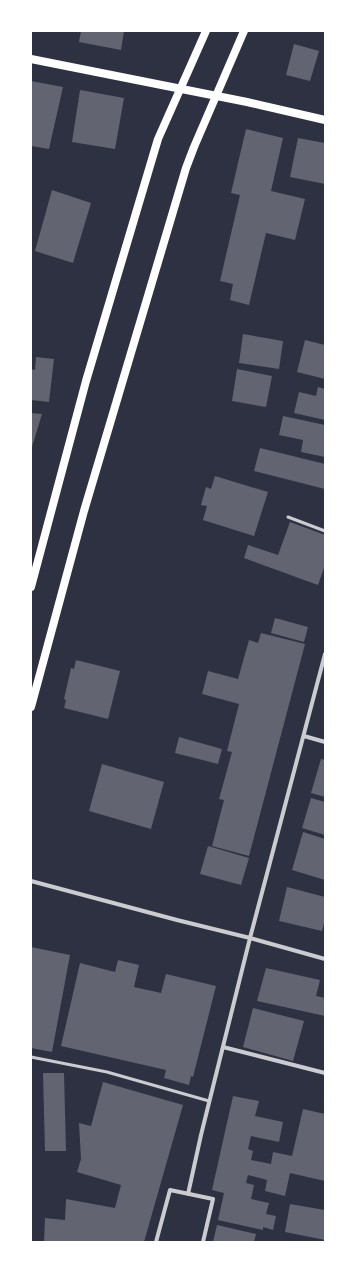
<svg xmlns="http://www.w3.org/2000/svg" width="356" height="1273" viewBox="0 0 356 1273" font-family="Inter,sans-serif">
<style>
.building{fill:#626471}
.lines{fill:none;stroke-linecap:round;stroke-linejoin:round}
.service{stroke:#caccd0;stroke-width:3}
.minor{stroke:#caccd0;stroke-width:4}
.secondary{stroke:#fff;stroke-width:8}
</style>
<rect width="100%" height="100%" fill="#2d3142"/>
<path class="building" d="M81,31h43l-3,19 -42,-8z
M294,44l25,7 -9,30 -24,-6z
M31,81l32,6 -14,62 -18,-3z
M80,90l44,8 -9,51 -43,-7z
M246,129l37,9 -12,53 34,8 -10,41 -29,-7 -17,72 -19,-5 3,-16 -13,-3 20,-86 -9,-2z
M298,138l27,5v41l-35,-7z
M52,190l39,13 -18,60 -38,-12z
M243,334l40,7 -4,28 -40,-6z
M305,340l20,5v34l-28,-7z
M36,357l18,2 -5,43 -18,-2v-31l4,1z
M237,369l35,7 -6,31 -34,-6z
M318,387l7,2v31l-31,-7 5,-21 17,4z
M31,413l11,1 -11,36z
M283,416l42,9v32l-24,-5 2,-12 -24,-5z
M260,448l65,16v25l-71,-18z
M215,476l53,16 -14,44 -51,-16 4,-14 -6,-1 5,-18 5,2z
M290,522l35,13v30l-7,20 -74,-27 4,-13 30,10z
M275,618l33,9 -4,15 -33,-9z
M261,633l44,11 -56,212 -37,-10 12,-46 -5,-1 13,-47 -5,-1 12,-47 -37,-10 6,-23 30,8 11,-39 9,3z
M76,660l44,11 -12,48 -44,-11 2,-8 -2,-1 7,-31 3,1z
M179,737l43,12 -4,15 -43,-11z
M321,759l4,1v37l-14,-4z
M102,764l62,18 -13,47 -62,-18z
M311,798l14,4v33l-23,-7z
M303,832l22,7v41l-33,-10z
M208,846l41,12 -8,27 -41,-11z
M287,887l38,10v22l-3,12 -43,-10z
M31,947l39,8 -18,97 -21,-4z
M118,960l21,5 -5,22 27,6 5,-19 50,12 -23,91 -2,-1 -2,9 -25,-7 2,-8 -105,-24 19,-83 35,9z
M266,968l54,12 -4,16 9,2v18l-68,-15z
M253,1008l51,13 -11,40 -50,-14z
M43,1073h21l2,78h-21z
M103,1082l80,23 -39,137h-100l1,-24 20,2 1,-21 49,9 6,-23 -44,-13 4,-13 -2,-36 12,3z
M233,1096l26,5 -4,15 28,6 -4,20 -28,-6 -3,13 5,2 -2,9 20,4 2,-12 19,4 11,-47 22,5v67l-35,-8 -5,23 -20,-5 2,-11 -19,-5 -2,8 8,2 -3,14 18,4 -3,11 10,2 -3,14 -10,-3v3l-45,-10 6,-27 -12,-3z
M290,1204l35,6v30l-40,-8z
M217,1225l39,9 -2,8h-41z"/>
<g class="lines">
<path class="service" d="M288,517l37,14
M31,1057l76,15 102,29"/>
<path class="minor" d="M304,736l21,6
M31,881l146,39 73,18 75,21
M223,1047l102,26
M188,1194l13,-59 49,-197 75,-284
M156,1242l14,-52 43,9 -10,43"/>
<path class="secondary" d="M31,59l216,43 78,18
M31,587l55,-206 72,-242 48,-108
M31,707l53,-196 102,-343 8,-21 50,-116"/>
</g>
<rect width="356" height="1273" fill="none" stroke="#ffffff" stroke-width="64"/>
</svg>
